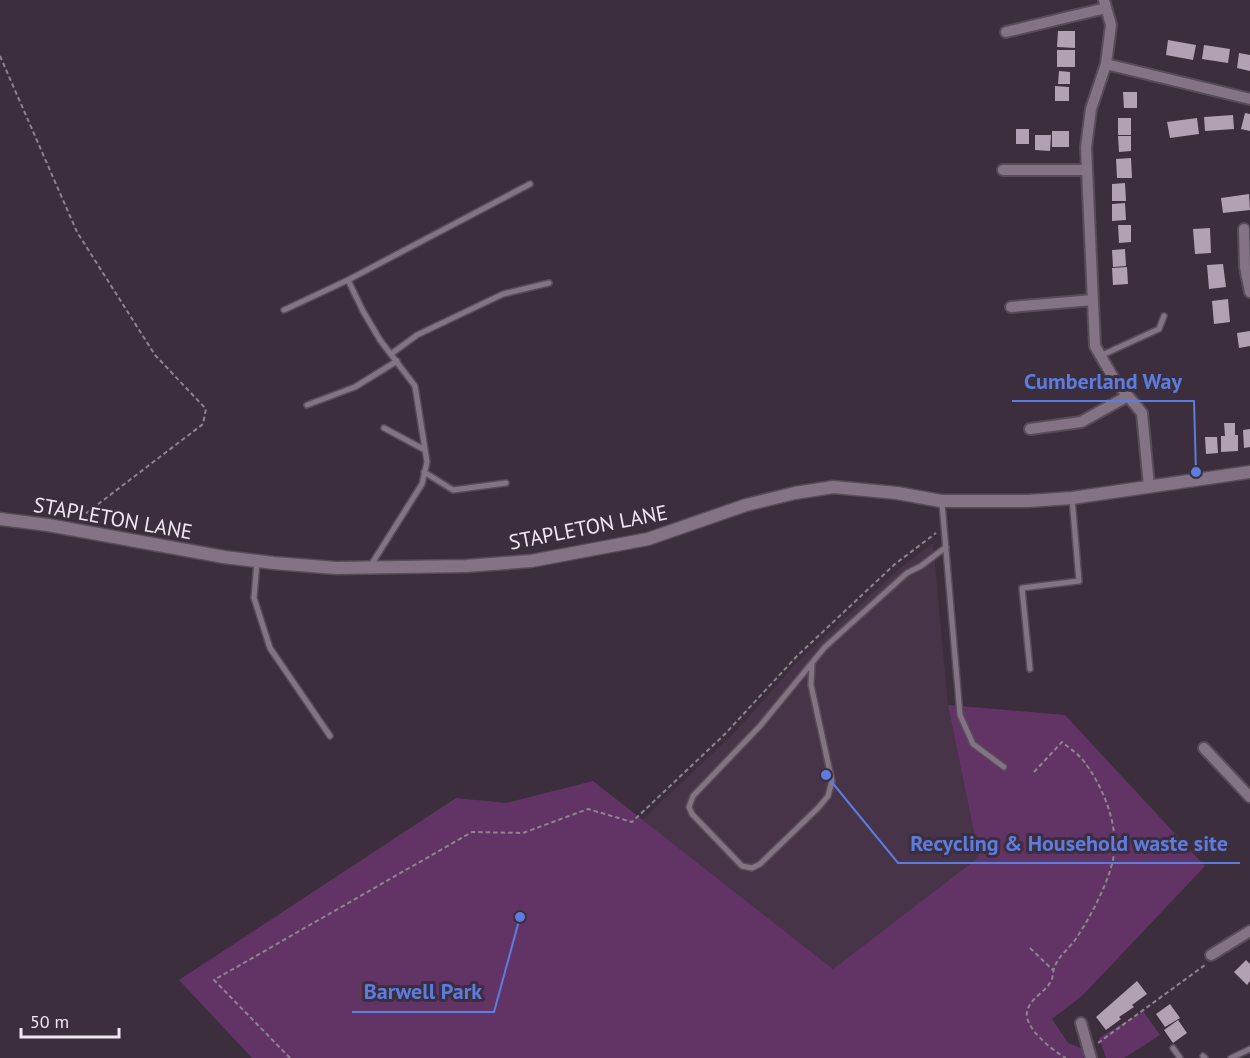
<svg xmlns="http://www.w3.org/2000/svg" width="1250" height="1058" viewBox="0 0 1250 1058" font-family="'PT Sans',sans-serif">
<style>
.built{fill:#473448}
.green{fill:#623466}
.building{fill:#b2a1b2}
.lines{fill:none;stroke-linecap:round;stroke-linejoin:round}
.service-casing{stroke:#584c59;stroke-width:8}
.minor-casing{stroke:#584c59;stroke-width:14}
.tertiary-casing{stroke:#584c59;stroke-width:15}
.path{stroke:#8f838f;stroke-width:2;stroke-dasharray:4.5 3;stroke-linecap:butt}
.service{stroke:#837384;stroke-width:5}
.minor{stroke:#837384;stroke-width:10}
.tertiary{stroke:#837384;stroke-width:12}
.labels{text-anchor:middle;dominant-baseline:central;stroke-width:6;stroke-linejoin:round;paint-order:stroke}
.street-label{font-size:21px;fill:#f0e7f0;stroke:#3c2e3d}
.leader{fill:none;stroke:#5c7cdf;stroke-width:2}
.callout-dot{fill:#5c7cdf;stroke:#3c2e3d;stroke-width:2}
.callout-label{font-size:22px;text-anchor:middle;font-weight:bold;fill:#5c7cdf;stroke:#3c2e3d;stroke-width:6;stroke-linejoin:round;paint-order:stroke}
</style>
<rect width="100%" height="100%" fill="#3c2e3d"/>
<path class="built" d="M933,543l15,162 31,152 -146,112 -191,-149 95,-90 62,-70 100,-91z"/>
<path class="green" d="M948,705l117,10 140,151 -122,129 -31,24 16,24 15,6v9h-831l-73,-78 277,-182 50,5 87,-22 240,188 146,-112z
M1143,1011l17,24 -36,23h-18l-7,-20z"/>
<path class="building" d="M1058,31h17v17l-18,-1z
M1168,40l28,5 -3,15 -27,-5z
M1204,45l26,4 -2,14 -26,-4z
M1057,50h18v17h-18z
M1239,53l11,2v16l-13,-3z
M1059,71l11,1v12h-12z
M1055,86l14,1v14h-14z
M1123,92h14v16h-13z
M1245,113l5,1v17l-9,-2z
M1233,115l1,14 -29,2 -1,-14z
M1118,118h13v17h-13z
M1197,118l2,16 -29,4 -3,-16z
M1016,129h13v15h-13z
M1052,131h17v16h-17z
M1035,135h16l-1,16 -15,-1z
M1118,136h13v15l-12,1z
M1131,158l1,20h-15l-1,-19z
M1125,183l1,18h-14v-17z
M1249,194l1,16 -27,3 -2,-15z
M1125,203l1,17 -14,1v-17z
M1118,225h13v17l-12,1z
M1210,228l1,25 -16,1 -2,-25z
M1125,249l1,17 -13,1 -1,-17z
M1223,264l3,23 -17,2 -2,-24z
M1127,267l1,17 -15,1 -1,-17z
M1228,299l2,23 -16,2 -2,-23z
M1250,331v15l-11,2 -2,-15z
M1224,423h11v12h3v16l-17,1v-16h4z
M1250,429v18l-6,1 -1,-18z
M1205,437h12l1,16 -12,1z
M1246,960l4,4v17l-3,4 -13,-13z
M1137,981l10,13 -15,11 2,2 -15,10 2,2 -15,11 -10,-13z
M1170,1004l10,14 -15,9 -9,-13z
M1178,1020l9,13 -14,10 -9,-13z"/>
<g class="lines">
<defs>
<path id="service" d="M284,310l64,-30
M391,354l26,-19 86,-41 46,-11
M1100,356l59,-27 5,-13
M307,405l48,-18 42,-26
M384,428l41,22
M424,472l29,18 53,-7
M942,503l18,212 13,29 31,23
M257,562l-3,36 16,50 60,88
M371,565l51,-81 5,-22 -12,-76 -35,-46 -17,-29 -15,-31 182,-96
M812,664l-1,21 21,96 -4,15 -10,12 -58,56 -8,4 -10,-2 -50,-52 -3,-7 4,-11 67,-70 65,-79 82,-74 14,-7 25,-19
M1030,669l-8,-81 57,-7 -7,-83
M1173,1048l7,10
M1203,1056l2,2
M1231,1058l19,-9"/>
<path id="minor" d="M1104,0l7,25 -5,39 -15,45 -5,38 9,199 19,33 28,34 7,73
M1006,32l100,-24
M1106,64l144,35
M1003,170h84
M1244,229l1,38 5,25
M1011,307l82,-7
M1030,429l51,-7 47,-26
M1204,748l46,49
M1211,955l39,-24
M1081,1023l10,35"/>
<path id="tertiary" d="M0,519l48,6 176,32 50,6 62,5 130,-2 65,-5 117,-22 98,-34 49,-12 38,-6 64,6 44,8h87l44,-3 178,-26"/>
</defs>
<use href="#service" class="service-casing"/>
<use href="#minor" class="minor-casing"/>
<use href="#tertiary" class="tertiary-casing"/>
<path class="path" d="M0,56l77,176 78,123 51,54 -3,15 -123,94
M1034,772l28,-30c7,6 15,11 21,18 19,25 35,62 31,94 -3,24 -23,62 -37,83 -6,10 -18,18 -22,29 -2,4 -2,9 -3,13 -5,13 -22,18 -25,33 -3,16 26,39 39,46
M1030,948l24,23
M1098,1043l107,-78
M290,1058l-76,-78 258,-148 51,1 65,-24 44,13 93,-88 72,-78 98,-92 41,-31"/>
<use href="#service" class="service"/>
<use href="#minor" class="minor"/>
<use href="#tertiary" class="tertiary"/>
</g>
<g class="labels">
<g class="street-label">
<text transform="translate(113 518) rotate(10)">STAPLETON LANE</text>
<text transform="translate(588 527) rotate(-11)">STAPLETON LANE</text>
</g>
</g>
<path class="leader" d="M1196 472L1194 401H1012M826 775L898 863H1240M520 917L494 1012H352"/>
<g class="callout-dot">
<circle cx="1196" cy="472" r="6"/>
<circle cx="826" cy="775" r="6"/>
<circle cx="520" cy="917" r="6"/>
</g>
<g class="callout-label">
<text x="1103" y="389">Cumberland Way</text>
<text x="1069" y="851">Recycling &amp; Household waste site</text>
<text x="423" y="999">Barwell Park</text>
</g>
<path d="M21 1028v9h98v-9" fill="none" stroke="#f0e7f0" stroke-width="3"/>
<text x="30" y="1028" font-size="18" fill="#f0e7f0" stroke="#3c2e3d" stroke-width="4.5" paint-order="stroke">50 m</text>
</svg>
